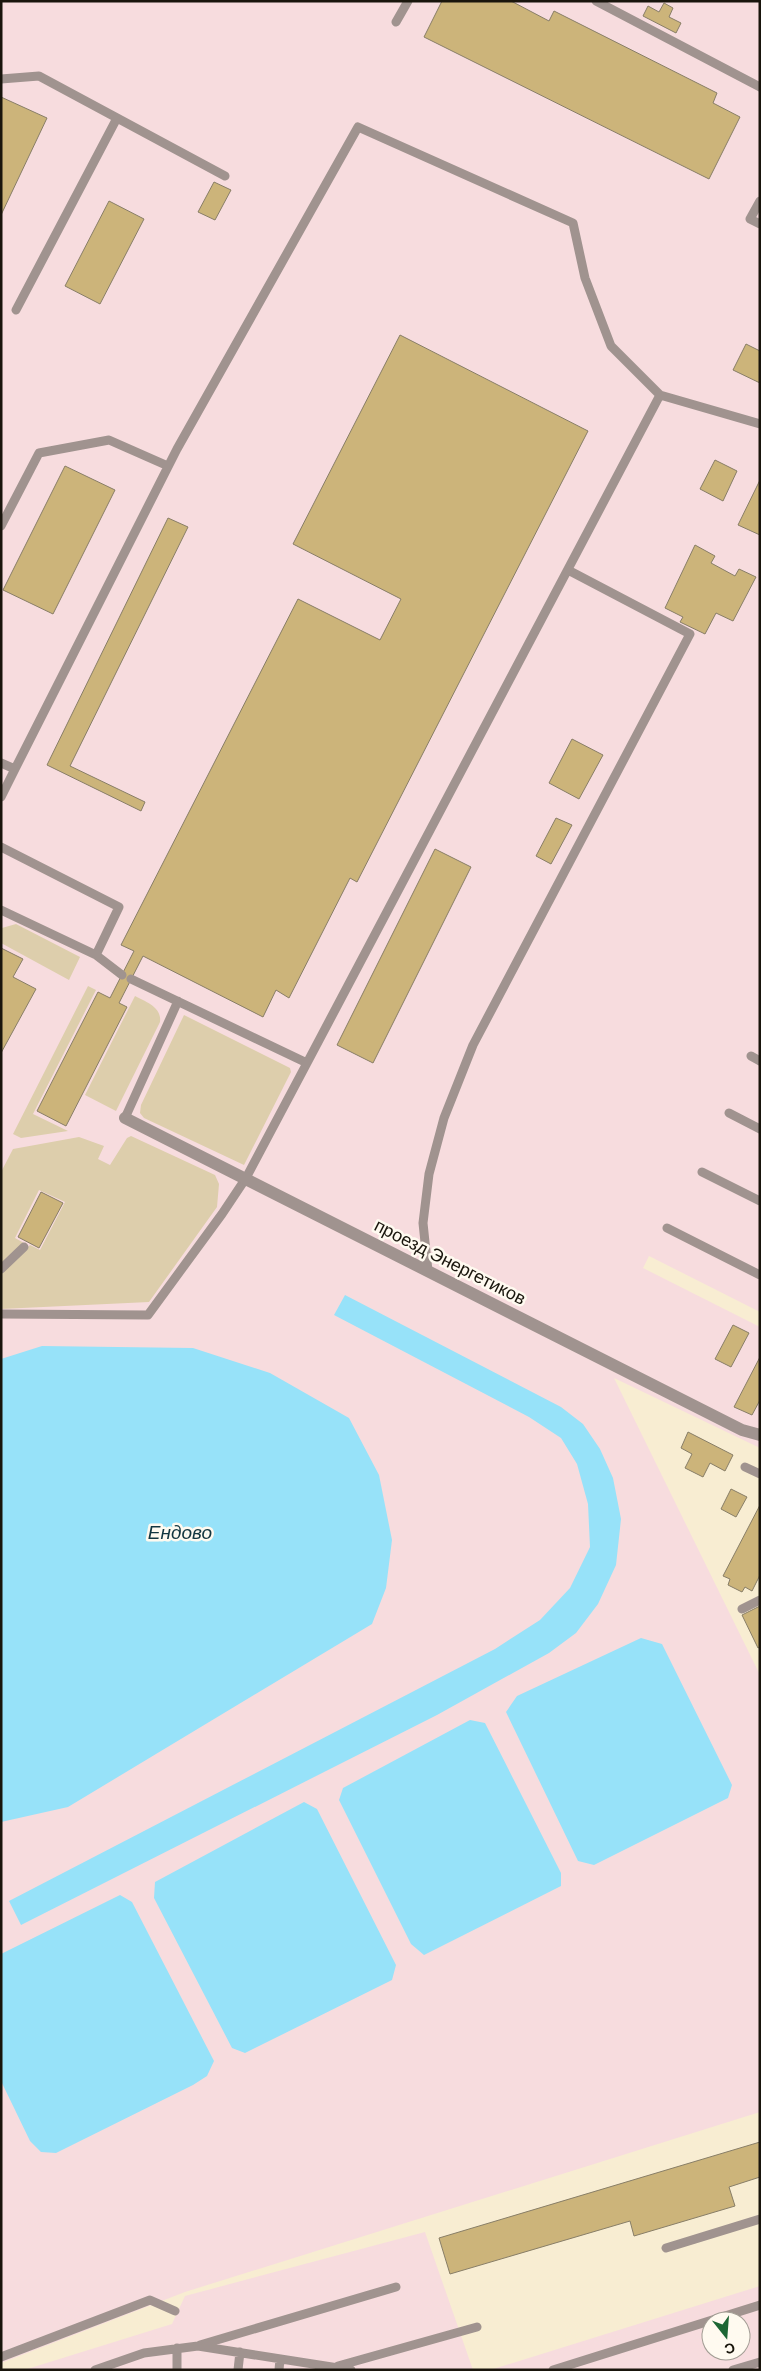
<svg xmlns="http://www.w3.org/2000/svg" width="761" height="2371" viewBox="0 0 761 2371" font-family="'DM Sans',sans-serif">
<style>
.industrial{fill:#f7dcde;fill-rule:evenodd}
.green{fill:#ddceac}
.water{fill:#97e2f9}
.building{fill:#ccb47a;stroke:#887e67}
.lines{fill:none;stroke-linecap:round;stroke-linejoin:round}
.lane{stroke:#a0938f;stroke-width:9}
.street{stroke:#a0938f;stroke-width:12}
.labels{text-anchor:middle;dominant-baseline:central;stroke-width:5;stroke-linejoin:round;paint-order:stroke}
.street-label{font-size:18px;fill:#19150c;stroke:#fffaf0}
.water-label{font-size:19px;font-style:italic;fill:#123640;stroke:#fffaf0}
</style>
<rect width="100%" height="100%" fill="#f8edd2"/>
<path class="industrial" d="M1,1h759v1311l-111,-56 -6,12 117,59v121l-146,-70 146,297v437l-575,180 -184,71z
M425,2232l48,138h-449l148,-46 13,-28z
M760,2286v84h-270zM711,2321h30v30h-30z"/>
<path class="green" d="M16,924l64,33 -11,23 -68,-37 1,-15z
M88,986l8,4 -63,124 35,17 -47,7 -8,-4z
M135,996c11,6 27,11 25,26l-44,89 -31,-16z
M184,1015l106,53 1,4 -47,93 -100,-47 -4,-5 1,-8z
M131,1136l84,39 4,9 -2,23 -68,95 -148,7v-35l29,-29 10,5 25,-48 -26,-12 -24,48 9,5 -23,21v-92l12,-23 66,-12 25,9 -6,13 12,6 17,-27z"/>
<path class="water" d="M345,1295l216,112 22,17 17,25 13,29 8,41 -5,46 -18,39 -22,29 -27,20 -112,62 -416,210 -12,-24 486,-252 45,-29 30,-32 20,-41 -2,-43 -11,-40 -16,-26 -32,-21 -195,-102z
M42,1346l151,2 77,25 79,45 30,57 13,65 -6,48 -14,36 -304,183 -67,15v-463z
M641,1638l21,6 70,141 -4,13 -134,67 -16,-4 -72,-149 11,-16z
M470,1720l15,3 76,150v13l-137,69 -13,-11 -72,-144 4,-12z
M304,1802l13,7 79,156 -4,15 -147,73 -13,-5 -78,-150 1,-16z
M120,1895l12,7 82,159 -7,15 -14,9 -137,68 -15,-1 -11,-11 -29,-60v-127z"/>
<path class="building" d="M442,1h69l38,20 5,-10 163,82 -4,10 27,14 -31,62 -285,-142z
M664,3l9,5 -4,9 12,6 -5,10 -33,-17 5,-10 11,6z
M1,97l46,21 -46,97z
M214,182l17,8 -16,30 -17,-8z
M109,201l35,18 -44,85 -35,-18z
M400,335l188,96 -231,451 -7,-4 -61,120 -13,-8 -13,27 -120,-61 -24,47 8,4 -61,119 -29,-15 61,-119 12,6 24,-47 -13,-6 177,-346 82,41 21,-41 -108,-55z
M746,344l14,7v32l-27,-13z
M715,460l22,11 -14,30 -23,-12z
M65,466l50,24 -62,124 -50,-24z
M760,480v55l-22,-10z
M168,518l20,9 -118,239 75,36 -4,9 -94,-46z
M695,545l20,11 -4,7 24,13 4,-7 17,8 -23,44 -17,-8 -11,21 -25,-12 3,-5 -18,-9z
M572,739l31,16 -24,44 -30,-16z
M556,818l16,7 -21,39 -15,-8z
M435,849l36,18 -98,196 -36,-18z
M1,948l22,11 -10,18 23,12 -35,64z
M41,1192l22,11 -24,45 -21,-11z
M733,1325l16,8 -18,34 -16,-8z
M760,1357v43l-8,15 -18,-8z
M688,1432l45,23 -8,16 -15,-8 -7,14 -18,-9 7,-14 -11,-6z
M731,1489l16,8 -11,20 -15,-8z
M760,1505v70l-8,16 -7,-4 -3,5 -14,-7 2,-6 -7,-3z
M760,1606v41l-2,1 -16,-33z
M760,2142v35l-31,10 6,19 -101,30 -4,-15 -180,53 -11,-36z"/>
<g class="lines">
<path class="lane" d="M596,1l164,86
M396,22l12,-21
M1,79l38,-3 186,100
M760,201l-10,18 10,5
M16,310l101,-192
M1,526l38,-73 70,-13 59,26
M1,763l14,6 -14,28
M15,769l162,-320 181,-322 215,96 12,55 26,68 49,49 100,29
M1,847l118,60 -23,48 26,20
M1,910l95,45
M751,1056l9,5
M307,1063l353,-668
M729,1113l31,16
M125,1118l53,-117
M702,1172l58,29
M667,1228l93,47
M1,1269l23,-22
M428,1271l-5,-48 6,-49 15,-56 29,-73 217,-411 -122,-64
M1,1314l147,1 74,-101 24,-36 61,-115 -176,-84
M745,1467l15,7
M742,1609l18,-9
M666,2248l94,-29
M200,2345l196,-58
M177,2348v22
M1,2357l149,-57 25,11
M338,2366l139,-39
M95,2370l49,-17 54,-7 153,24
M238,2370l2,-18
M279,2370l1,-11
M553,2370l207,-65
M733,2370l27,-8"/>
<path class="street" d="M125,1118l617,312 18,5"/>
</g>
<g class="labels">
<g class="street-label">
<text transform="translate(450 1262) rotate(27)">проезд Энергетиков</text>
</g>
<g class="water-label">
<text x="180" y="1532">Ендово</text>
</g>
</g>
<rect width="761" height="2371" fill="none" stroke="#19150c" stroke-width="5"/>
<g transform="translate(726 2336) rotate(163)"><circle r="24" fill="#fffaf0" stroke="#a39e95"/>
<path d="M0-4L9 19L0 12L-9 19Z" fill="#1c6634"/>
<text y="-8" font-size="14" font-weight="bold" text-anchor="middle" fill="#19150c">С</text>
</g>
</svg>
